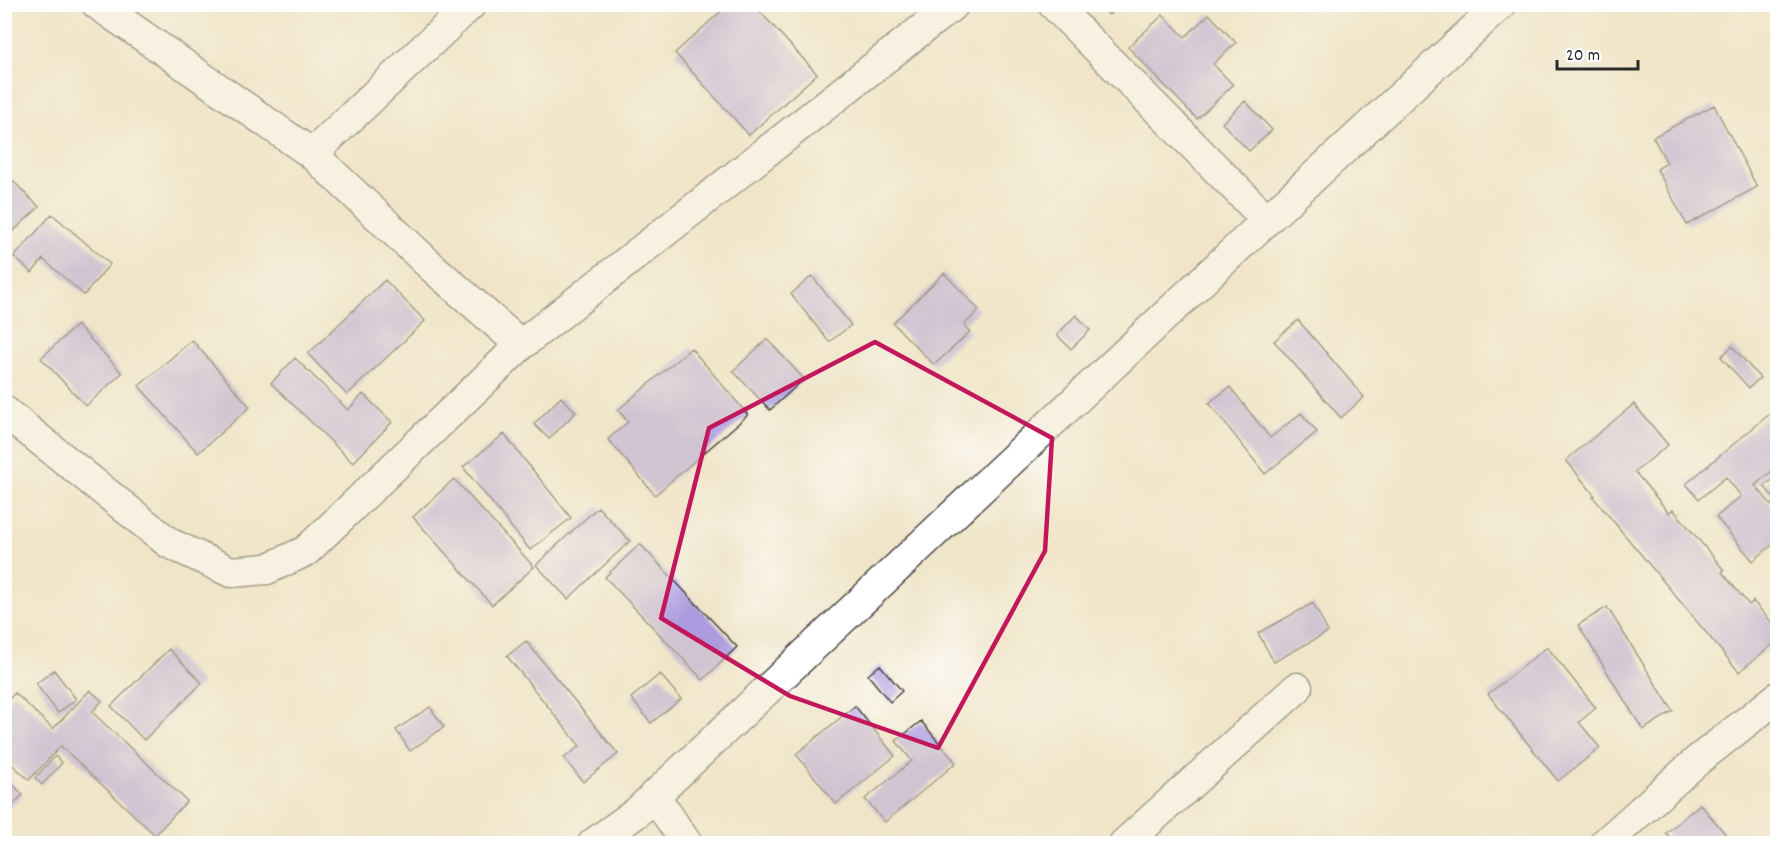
<svg xmlns="http://www.w3.org/2000/svg" width="1782" height="848" viewBox="0 0 1782 848" font-family="Dekko,sans-serif">
<style>
.building{fill:#ac9bde}
.lines{fill:none;stroke-linecap:round;stroke-linejoin:round}
.minor-casing{stroke:#494743;stroke-width:33}
.minor{stroke:#fff;stroke-width:30}
.marked{fill:none;stroke:#c2185b;stroke-width:4.5;stroke-linejoin:round}
</style>
<rect width="100%" height="100%" fill="#fff"/>
<filter id="ink" filterUnits="userSpaceOnUse"><feTurbulence type="fractalNoise" baseFrequency=".0167" numOctaves="2"/><feDisplacementMap in="SourceGraphic" scale="12" xChannelSelector="R" yChannelSelector="G"/><feConvolveMatrix kernelMatrix="1 2 1 2 8 2 1 2 1" color-interpolation-filters="sRGB"/></filter>
<filter id="wash" filterUnits="userSpaceOnUse"><feTurbulence type="fractalNoise" baseFrequency=".008" numOctaves="4" result="noise"/><feDisplacementMap in="SourceGraphic" scale="24" xChannelSelector="R" yChannelSelector="G"/><feGaussianBlur stdDeviation="1.35" result="paint"/><feColorMatrix in="noise" values="0 0 0 0 0 0 0 0 0 0 0 0 0 0 0 0 0 1.4 0 .05"/><feComposite in="paint" operator="in"/></filter>
<g filter="url(#wash)">
<rect width="100%" height="100%" fill="#f0e5c9"/>
<g id="blocks">
<path class="building" d="M729,4h24l64,70 -68,61 -74,-82z
M1099,4h21l-11,11z
M1209,14l27,29 -23,21 20,21 -36,34 -69,-72 35,-32 22,22z
M1245,101l27,29 -23,21 -27,-28z
M1714,105l43,82 -70,38 -30,-56 10,-6 -14,-26z
M4,172l35,35 -35,33z
M52,214l58,50 -26,31 -41,-36 -11,14 -18,-16z
M944,273l35,37 -15,15 6,7 -36,33 -41,-42z
M812,276l39,49 -22,17 -38,-48z
M385,280l40,41 -78,74 -39,-41z
M1076,315l14,15 -19,19 -14,-14z
M1298,320l66,77 -23,21 -67,-77z
M77,325l45,48 -36,33 -45,-48z
M767,339l37,40 -34,31 -37,-39z
M192,340l58,67 -52,46 -59,-67z
M1732,346l28,32 -11,10 -28,-31z
M691,348l57,67 -93,80 -47,-56 20,-17 -10,-12z
M295,358l53,52 15,-16 29,28 -39,41 -82,-80z
M1230,387l40,51 31,-25 16,19 -52,42 -56,-71z
M561,397l15,15 -27,27 -15,-15z
M1634,404l34,41 -33,27 34,41 4,-4 51,61 -2,2 27,33 4,-4 25,29v10l-39,32 -146,-175 2,-1 -29,-36z
M1778,407v59l-23,19 23,28v27l-25,21 -37,-44 25,-21 -15,-19 -27,22 -13,-15z
M504,434l67,84 -41,32 -67,-83z
M1778,476v27l-14,-17z
M454,479l80,88 -42,38 -79,-88z
M598,507l32,34 -62,58 -32,-34z
M640,544l97,103 -34,33 -98,-103z
M1313,603l15,29 -54,30 -16,-29z
M1607,607l66,104 -30,19 -65,-105z
M526,641l92,113 -35,28 -19,-24 16,-12 -73,-90z
M1547,647l49,61 -17,14 21,26 -42,33 -70,-87z
M169,649l33,34 -58,57 -33,-34z
M880,665l22,26 -12,11 -22,-27z
M54,670l22,29 -18,14 -22,-29z
M660,674l21,25 -30,24 -20,-25z
M90,690l12,11 -10,11 95,89 -32,34 -94,-89 -32,34 -25,-23v-53l11,-11 38,36z
M855,706l40,50 -59,48 -40,-50z
M430,707l14,20 -34,24 -14,-21z
M921,721l35,42 -71,59 -20,-23 47,-38 -16,-20z
M55,756l7,7 -20,22 -7,-7z
M4,775l19,20 -19,18z
M1700,804l34,40h-59l-9,-11z"/>
</g>
</g>
<g filter="url(#ink)">
<use href="#blocks" fill-opacity="0" stroke="#494743" stroke-width="1.5"/>
<g class="lines">
<defs>
<path id="minor" d="M97,4l215,150 120,113 89,78
M1053,4l214,216
M312,154l159,-150
M4,411l165,132 62,29 36,-3 39,-18 215,-206 433,-341
M654,795l33,49
M593,844l43,-31 631,-593 234,-216
M1124,844l173,-156
M1604,844l94,-84 80,-63"/>
</defs>
<use href="#minor" class="minor-casing"/>
<use href="#minor" class="minor"/>
</g>
</g>
<path d="M0 0H1782V848H0ZM875,342l177,96 -7,113 -107,197 -148,-52 -129,-78 48,-190z" fill="#f0e5c9" fill-opacity=".55" fill-rule="evenodd"/>
<path class="marked" d="M875,342l177,96 -7,113 -107,197 -148,-52 -129,-78 48,-190z"/>
<rect width="1782" height="848" fill="none" stroke="#fff" stroke-width="24"/>
<path d="M1557 60v9h81v-9" fill="none" stroke="#2b2b2b" stroke-width="3"/>
<text x="1566" y="60" font-size="18" fill="#2b2b2b" stroke="#ffffff" stroke-width="4.5" paint-order="stroke">20 m</text>
</svg>
